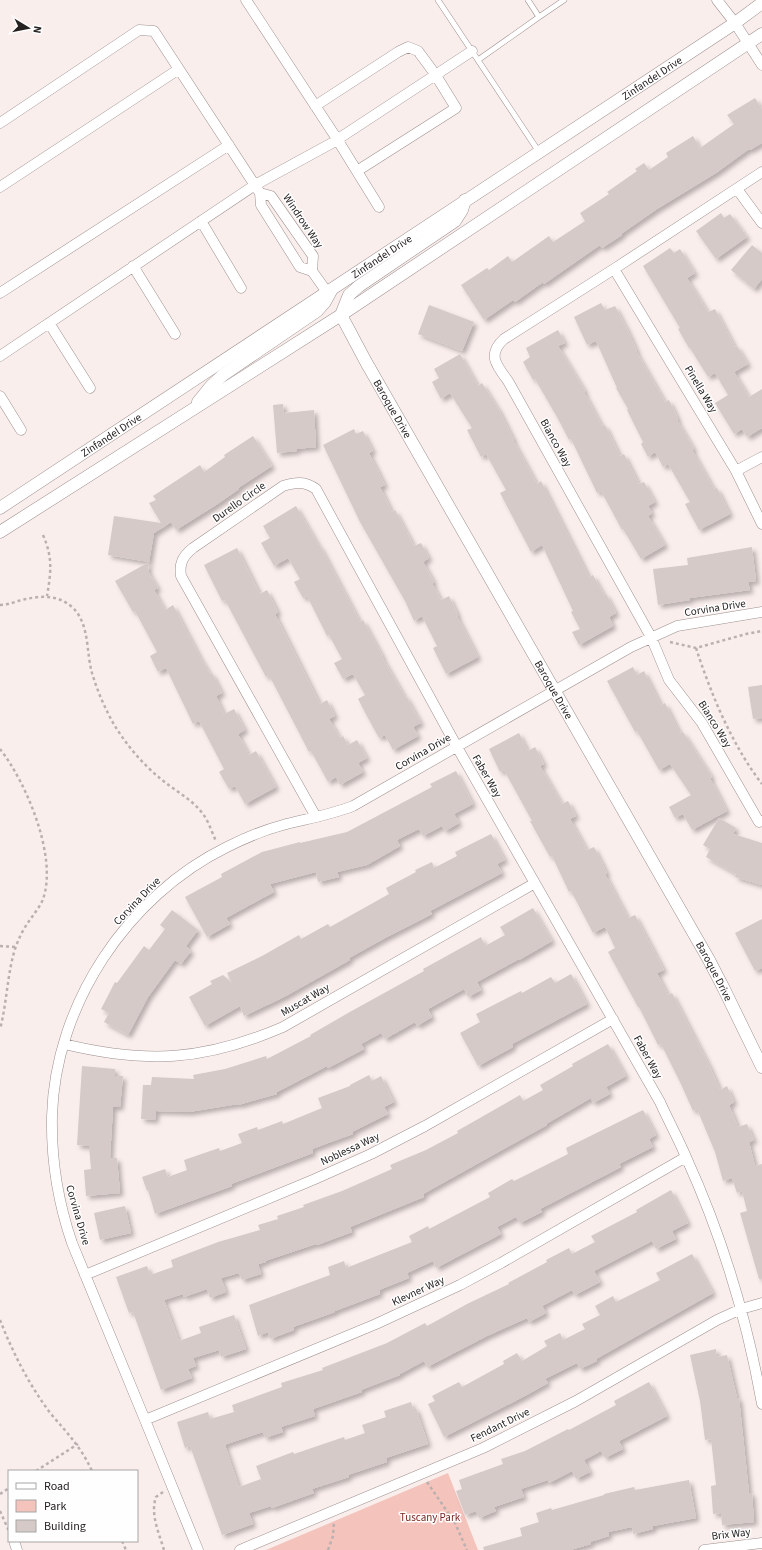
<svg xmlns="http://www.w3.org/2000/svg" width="762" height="1550" viewBox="0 0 762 1550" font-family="'Source Sans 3',sans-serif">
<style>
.green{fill:#f4c3bb}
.building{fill:#d5cac8;filter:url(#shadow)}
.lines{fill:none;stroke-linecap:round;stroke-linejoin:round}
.service-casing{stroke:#9c908f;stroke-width:6}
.minor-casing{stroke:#9c908f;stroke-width:11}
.tertiary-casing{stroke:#9c908f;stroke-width:13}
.path{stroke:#bab0af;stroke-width:2.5;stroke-dasharray:3 3;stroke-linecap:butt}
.service{stroke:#fff;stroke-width:5}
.minor{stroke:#fff;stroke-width:10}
.tertiary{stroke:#fff;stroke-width:12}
.labels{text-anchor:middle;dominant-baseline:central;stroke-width:3;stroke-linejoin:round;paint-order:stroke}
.street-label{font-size:11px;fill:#252120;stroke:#fefefe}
.park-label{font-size:11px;fill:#78251e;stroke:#fefefe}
</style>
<defs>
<filter id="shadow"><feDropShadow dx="3.5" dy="3.5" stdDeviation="2" flood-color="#0004"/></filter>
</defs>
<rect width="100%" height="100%" fill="#faeeec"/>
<path class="green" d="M448,1473l30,77h-212z"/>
<path class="building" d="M755,98l7,11v34l-12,7 -1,-1 -33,24 -59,36 -36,25 1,1 -20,13 -2,-3 -56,39 -1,-2 -28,20 -2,-2 -29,20 -23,-35 26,-17 2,2 19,-14 4,6 37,-26 4,6 32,-21 -5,-8 29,-19 -2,-2 30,-21 -2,-2 9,-6 5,7 19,-13 -2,-4 27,-17 7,12 34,-24 -7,-9z
M721,213l3,5 6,-4 17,23 -31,22 -20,-28z
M752,245l10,8v26l-8,10 -23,-19z
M670,248l4,5 6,-4 15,24 -8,5 21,34 7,-3 20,38 2,-1 11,18 -14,8 15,25 13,-8v39l-15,9 -5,-8 -8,5 -19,-31 13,-8 -13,-22 -7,4 -18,-29h-1l-11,-19 2,-1 -37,-62z
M601,303l4,7 10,-4 13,25 9,20h-1l29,51 4,-2 9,19 -1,1 17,29 -2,1 22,39 3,-1 13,26 -31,16 -14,-26 5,-2 -22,-38 -5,3 -8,-15 -7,5 -7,-13 2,-2 -16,-32 1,-1 -12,-21h1l-21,-47 -9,4 -13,-28z
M429,305l45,17 -12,29 -44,-17z
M558,330l7,13 -7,3 27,45 -1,1 18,34 3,-1 15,31 4,-2 15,30 5,-2 11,20 -7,4 4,7 -4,3 17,29 -24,14 -18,-30 -1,1 -21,-39 -4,2 -26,-54 -2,1 -12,-23 -22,-38 -2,1 -10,-18 7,-5 -4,-9z
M460,354l18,32 4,-3 17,27 15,30h-1l24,44 4,-3 48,96 4,-2 11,20 2,-1 10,19 -7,4 4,9 -34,19 -7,-13 8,-3 -9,-17 2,-1 -31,-66 -11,7 -31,-59 6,-3 -20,-36 -5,3 -14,-27 5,-2 -22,-35 -9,6 -9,-17 7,-4 -5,-9z
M283,404l1,9 30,-3 2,37 -20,2 1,2 -20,2 -4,-48z
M354,429l2,5 7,-3 10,20 -4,2 16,32 -5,2 12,25 3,-2 19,36 7,-3 8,15 -6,4 11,20 -2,1 9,17 8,-4 9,19 -1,1 21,41 -32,17 -13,-26 4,-2 -15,-30 -8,5 -9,-20 -45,-79 -37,-77z
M253,436l19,30 -34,22 1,1 -23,16 -40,25 -5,-8 -17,11 -5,29 -41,-7 6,-39 47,7 -12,-20 7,-3 -3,-4 47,-31 4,7 21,-15 -1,-2z
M296,506l23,40h1l40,76 3,-2 20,37h-1l23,40 1,-1 15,27 -8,4 5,9 -25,14 -8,-15 -6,3 -11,-20 -10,-19 7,-4 -12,-21 -10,5 -9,-16 8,-4 -13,-24 -2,1 -20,-40 -4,2 -9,-16 6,-3 -12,-21 -14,8 -13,-23 9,-5 -7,-12z
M752,547l4,34 -8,1 2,8 -60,8v2l-32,5 -5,-36 35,-4 -1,-7z
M237,548l23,46 7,-4 11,22 -3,2 45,90 7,-4 8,16 -6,3 11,19 3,-2 5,9 9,-5 10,18 -9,5 5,9 -23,13 -4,-8 -8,5 -17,-31 -2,1 -40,-77 -3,2 -41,-77 -3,1 -18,-36z
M149,562l-1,9 10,17 -4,2 11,20 8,-5 27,52 10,17 2,-1 10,20 -6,3 8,18 10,-5 11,21 -7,4 11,21 7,-4 20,36 -31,17 -10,-18 -6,3 -10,-17 5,-3 -25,-48 -6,3 -27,-56 -8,4 -8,-16 7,-4 -22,-41 -2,1 -18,-31z
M633,667l4,8 7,-4 17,34 4,-2 15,30 3,-1 29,45 -2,1 17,33 -35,19 -9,-16 -8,4 -6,-11 22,-12 -21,-31 -11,6 -22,-39 -2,1 -28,-51z
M762,685v33l-9,1 -5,-32z
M519,733l9,18 7,-4 9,17 -4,2 22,38 6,-3 8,15 -6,3 17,31 7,-3 13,26 -2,1 23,44 7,-3 29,55 -7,3 11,22 4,-2 37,72 11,25 7,-4 7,16 -5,3 9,22 9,-3 7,16 -5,2 6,24 7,-2v115h-3l-19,-66 7,-2 -5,-20 -5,2 -5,-15 -9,3 -8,-29 -18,-43 -4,2 -13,-29 -19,-38 -3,1 -19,-38h-1l-30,-55 7,-4 -10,-21 -12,6 -22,-42 -2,1 -17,-36 -2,1 -9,-16 -11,-20h2l-28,-51 -4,2 -11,-23z
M456,771l17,33 -19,10 5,9 -14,8 -3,-5 -19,10 -4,-7 -22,11 3,6 -33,19 -30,7 2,5 -21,5 -2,-10 -46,12 4,8 -48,26 4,6 -23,13 -22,-40 37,-20 -1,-3 41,-22 38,-10v1l47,-11 85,-45 -2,-3z
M719,818l17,10 -3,6 29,9v42l-27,-8 1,-3 -30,-17 4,-8 -7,-4z
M491,834l14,26 -8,4 5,9 -72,38 2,3 -47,24 -36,20 1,2 -66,37 -40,19 -4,-10 -35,20 -16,-29 23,-13 -2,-3 13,-6 9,8 -5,-10 35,-17 37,-21 2,4 27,-15 2,3 59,-33 -3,-6 30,-16 -1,-2 17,-8 2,6 23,-12 -2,-4z
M533,908l19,33 -33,19v-1l-42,23 4,8 -13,7 -4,-8 -36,20 4,8 -15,9 -2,-4 -30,17 -4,-6 -20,11 3,5 -36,19 -1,-2 -50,26v2l-39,11v-1l-49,8 -33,-1 -1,9 -14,-1 2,-34h8l1,-8 42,2 -1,-4 32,-6 41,-13 1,3 44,-23 -1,-1 38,-22 76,-42 -1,-2 58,-32 4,9 20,-11 -5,-8z
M172,910l26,20 -12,16 5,5 -10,13 -6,-4 -27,37 -20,38 -24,-13 5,-9 -8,-4 14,-27 2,1 27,-37 5,4 16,-21 -5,-4z
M762,919v49l-7,3 -20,-38z
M571,974l16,30 -75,40 1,3 -35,19 -18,-33 20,-11 -4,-8 45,-23 1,2 29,-16 4,6z
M608,1044l18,32 -20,11 4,7 -17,9 -2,-5 -45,26 1,1 -124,69 1,3 -74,30 2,5 -35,13 -1,-1 -51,17 1,1 -8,2 3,10 -19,6 -3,-7 -18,5 5,14 -16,6 -3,-9 -23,8 -1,-3 -19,6 15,41 22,-8 -2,-6 35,-12 12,34 -25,8 -2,-7 -26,8 3,8 -8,3 4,9 -31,12 -28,-78 -4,1 -13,-36 31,-11 3,9 23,-8 -2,-7 47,-18 42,-12 -2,-5 20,-6 -1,-3 27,-9 -1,-2 39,-14 50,-22 -2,-4 36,-15 32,-17 -1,-2 63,-36 3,6 20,-11 -3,-5 33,-19 -1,-2z
M82,1066l33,3v7h8l-3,31h-7l-3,51h7l3,35 -34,3 -2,-26 7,-1 -2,-23 -12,-1z
M369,1075l3,6 9,-5 13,26 -10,5 4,7 -36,18 1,2 -41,15 1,4 -82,31 1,2 -77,28 -7,-24 -1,1 -5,-14 23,-8 3,8 19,-7 -3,-10 35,-12 1,3 22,-8 -4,-9 19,-7 1,3 24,-9 1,3 39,-16 -4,-10 32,-12v-1z
M643,1110l13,25 -7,4 4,8 -34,17 2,3 -81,42 2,3 -22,11 -4,-6 -19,10 4,7 -65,34 -3,-7 -26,12 2,5 -30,12 1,4 -45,17v1l-42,15 1,3 -24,9 -2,-7 -10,4 -9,-31 81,-30 -2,-8 16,-6 2,7 66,-26 -3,-6 19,-10 1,3 61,-32 -2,-4 24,-14 2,2 54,-27 -2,-6z
M671,1190l17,33 -16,8 4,8 -20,10 -4,-8 -58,30 6,11 -25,13 -3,-5 -30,16 4,7 -17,9 -2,-4 -40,18 -60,31 -3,-6 -24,13v1l-39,15 1,2 -49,17 2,7 -34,11 2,5 -18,6 -2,-6 -36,12 -2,1 14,42 22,-8 -5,-13 37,-14 1,2 50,-17 1,3 20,-7 -3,-8 24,-8 -2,-6 27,-9 2,7 3,-1 12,36 -42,14 1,4 -39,13 1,2 -37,12 2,4 -42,15 -1,-2 -22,7 4,11 -31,11 -32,-89 -5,2 -8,-26 31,-10 2,7 24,-7 -2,-7 50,-18 -1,-4 42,-13 -1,-2 65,-25 38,-20 2,3 40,-22 42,-20 -1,-1 39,-21 -1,-2 23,-12 3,6 23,-12 -4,-6 46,-24 -1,-2z
M125,1206l6,27 -31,7 -6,-27z
M692,1254l21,39 -117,66 1,2 -17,8 -3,-6 -32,16 3,4 -25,14 -79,40 -16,-33 7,-3 -3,-5 27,-14 3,5 42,-23 -1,-3 14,-8 5,8 25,-15 -3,-5 16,-8 3,7 22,-11 -3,-5 18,-9 -5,-9 18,-10 3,6 44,-22 -4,-7z
M716,1349l1,8 10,-2 10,43h2l10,95h3l2,29 -32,3 -1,-12 -8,1 -2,-28 5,-1 -5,-46 -6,1 -5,-39 -10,-46z
M649,1382l18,34 -48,25 4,8 -18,9 -4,-7 -17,9 6,12 -14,7 -4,-8 -23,12 -1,-3 -27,9 3,8 -30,10 2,4 -17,7 -3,-7 -11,4 -9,-24 6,-2 -3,-9 44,-16 -2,-5 24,-8 43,-22 1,1 47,-25 -2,-4z
M689,1480l7,38 -43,8v3l-20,5 -1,-7 -24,5 1,4 -19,6 1,2 -21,6h-86l-1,-3 39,-11 -2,-8 19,-6 -3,-9 15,-5 1,2 52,-15v-1l30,-7 1,3z"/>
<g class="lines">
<defs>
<path id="service" d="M438,0l101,152
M539,17l25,-17
M478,60l61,-43 -11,-17"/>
<path id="minor" d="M246,0l91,139 42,68
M717,0l18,23 27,42
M315,106l83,-54 10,-5 10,4 17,23 21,34 -99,63
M0,123l139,-93 15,1 106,162 1,12 39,62 12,4
M762,172l-148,97 -110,70c-17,15 -8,26 4,42l143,256 18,43 33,43 57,99 3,-1
M0,187l179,-118
M737,189l25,34
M260,193l11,3 42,60 -1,15 15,21
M201,221l40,67
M133,266l42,68
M614,269l122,202 26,53
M0,293l229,-148
M49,323l41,65
M0,356l255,-171 77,-42 140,-92
M0,396l21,34
M736,471l26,-14
M316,817l-135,-241c-2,-13 2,-20 12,-28l90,-62c13,-4 22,-5 33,3l141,258 203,355c8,18 18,36 26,55 36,79 61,162 76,247
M64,1044c83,20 140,17 219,-17l252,-144
M85,1275l230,-96 56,-25 54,-28 188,-107
M145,1420l231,-96 84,-39 41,-22 185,-106
M15,1544l2,6
M198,1550l-53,-130 -73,-177c-14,-41 -21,-83 -20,-127 3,-111 75,-220 175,-269 18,-9 37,-17 56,-22 23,-6 47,-10 70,-19l278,-159 46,-21 85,-14
M240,1550l243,-102 93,-47 141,-81 24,-11 21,-6
M704,1550l58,-7"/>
<g id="tertiary">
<path id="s1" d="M341,315l25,47 343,598 15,29 38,78"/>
<path d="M341,315l8,-20 10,-9 96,-65 7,-11 3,-10"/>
<path d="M198,402l13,-16 12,-11 94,-64 8,-9 6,-11"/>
<path id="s2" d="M0,508l735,-485 27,-20"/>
<path d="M0,532l341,-217 421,-281"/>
</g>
</defs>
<use href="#service" class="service-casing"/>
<use href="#minor" class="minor-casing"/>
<use href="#tertiary" class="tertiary-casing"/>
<path class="path" d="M43,535c10,23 8,37 4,61
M0,605c6,0 12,-2 18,-4 19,-5 38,-8 54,6 18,16 14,46 20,66 5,17 12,33 20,48 12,21 30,43 49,58 14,12 31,20 42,35 6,8 9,19 13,27
M670,642l26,6 50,-14 16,-3
M696,648c15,46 36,97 66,136
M0,749c26,33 58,108 43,150 -2,6 -7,12 -11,18 -7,9 -13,20 -17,32 -8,26 -8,54 -15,80
M0,946l15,1
M0,1320c13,33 29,65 51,94 17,20 30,33 41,57
M36,1471l42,-27
M427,1482l28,41 12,27
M163,1492l-7,5c-6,17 3,36 8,53
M0,1494l9,-6
M0,1511l9,20
M122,1541l4,9
M328,1550l5,-14 1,-14"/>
<use href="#service" class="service"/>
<use href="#minor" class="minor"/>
<use href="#tertiary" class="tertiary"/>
</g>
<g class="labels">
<g class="street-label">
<text stroke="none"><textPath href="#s2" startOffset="781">Zinfandel Drive</textPath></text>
<text transform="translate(303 221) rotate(56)">Windrow Way</text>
<text stroke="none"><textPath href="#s2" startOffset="457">Zinfandel Drive</textPath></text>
<text transform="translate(701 389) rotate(59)">Pinella Way</text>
<text stroke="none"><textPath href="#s1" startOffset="107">Baroque Drive</textPath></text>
<text stroke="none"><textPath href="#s2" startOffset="133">Zinfandel Drive</textPath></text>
<text transform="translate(556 443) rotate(61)">Bianco Way</text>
<text transform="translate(239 502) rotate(-35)">Durello Circle</text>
<text transform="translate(715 608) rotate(-9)">Corvina Drive</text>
<text stroke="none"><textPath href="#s1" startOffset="431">Baroque Drive</textPath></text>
<text transform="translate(715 724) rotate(58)">Bianco Way</text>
<text transform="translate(423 752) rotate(-30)">Corvina Drive</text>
<text transform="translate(487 776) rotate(60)">Faber Way</text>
<text transform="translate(137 901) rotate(-46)">Corvina Drive</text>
<text stroke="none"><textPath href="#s1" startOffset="755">Baroque Drive</textPath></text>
<text transform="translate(305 1000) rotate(-30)">Muscat Way</text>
<text transform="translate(648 1057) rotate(61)">Faber Way</text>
<text transform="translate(350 1149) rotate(-25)">Noblessa Way</text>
<text transform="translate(78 1215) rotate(74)">Corvina Drive</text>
<text transform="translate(418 1291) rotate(-25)">Klevner Way</text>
<text transform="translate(500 1425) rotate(-26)">Fendant Drive</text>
<text transform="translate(731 1534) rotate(-7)">Brix Way</text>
</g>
<g class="park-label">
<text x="430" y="1517">Tuscany Park</text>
</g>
</g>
<rect x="8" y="1470" width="130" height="72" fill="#fefefe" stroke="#a7a6a5"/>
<rect x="16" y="1483" width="20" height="6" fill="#ffffff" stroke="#a7a6a5"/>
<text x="44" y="1490" font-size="12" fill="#252120">Road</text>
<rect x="16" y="1500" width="20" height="12" fill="#f4c3bb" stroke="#a7a6a5"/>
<text x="44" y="1510" font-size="12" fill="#252120">Park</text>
<rect x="16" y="1520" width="20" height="12" fill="#d5cac8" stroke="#a7a6a5"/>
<text x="44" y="1530" font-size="12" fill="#252120">Building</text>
<g transform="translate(28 28) rotate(100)" stroke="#fefefe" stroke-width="3" paint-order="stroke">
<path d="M0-3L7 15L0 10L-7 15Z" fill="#252120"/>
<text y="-6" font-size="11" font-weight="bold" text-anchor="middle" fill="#252120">N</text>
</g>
</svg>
